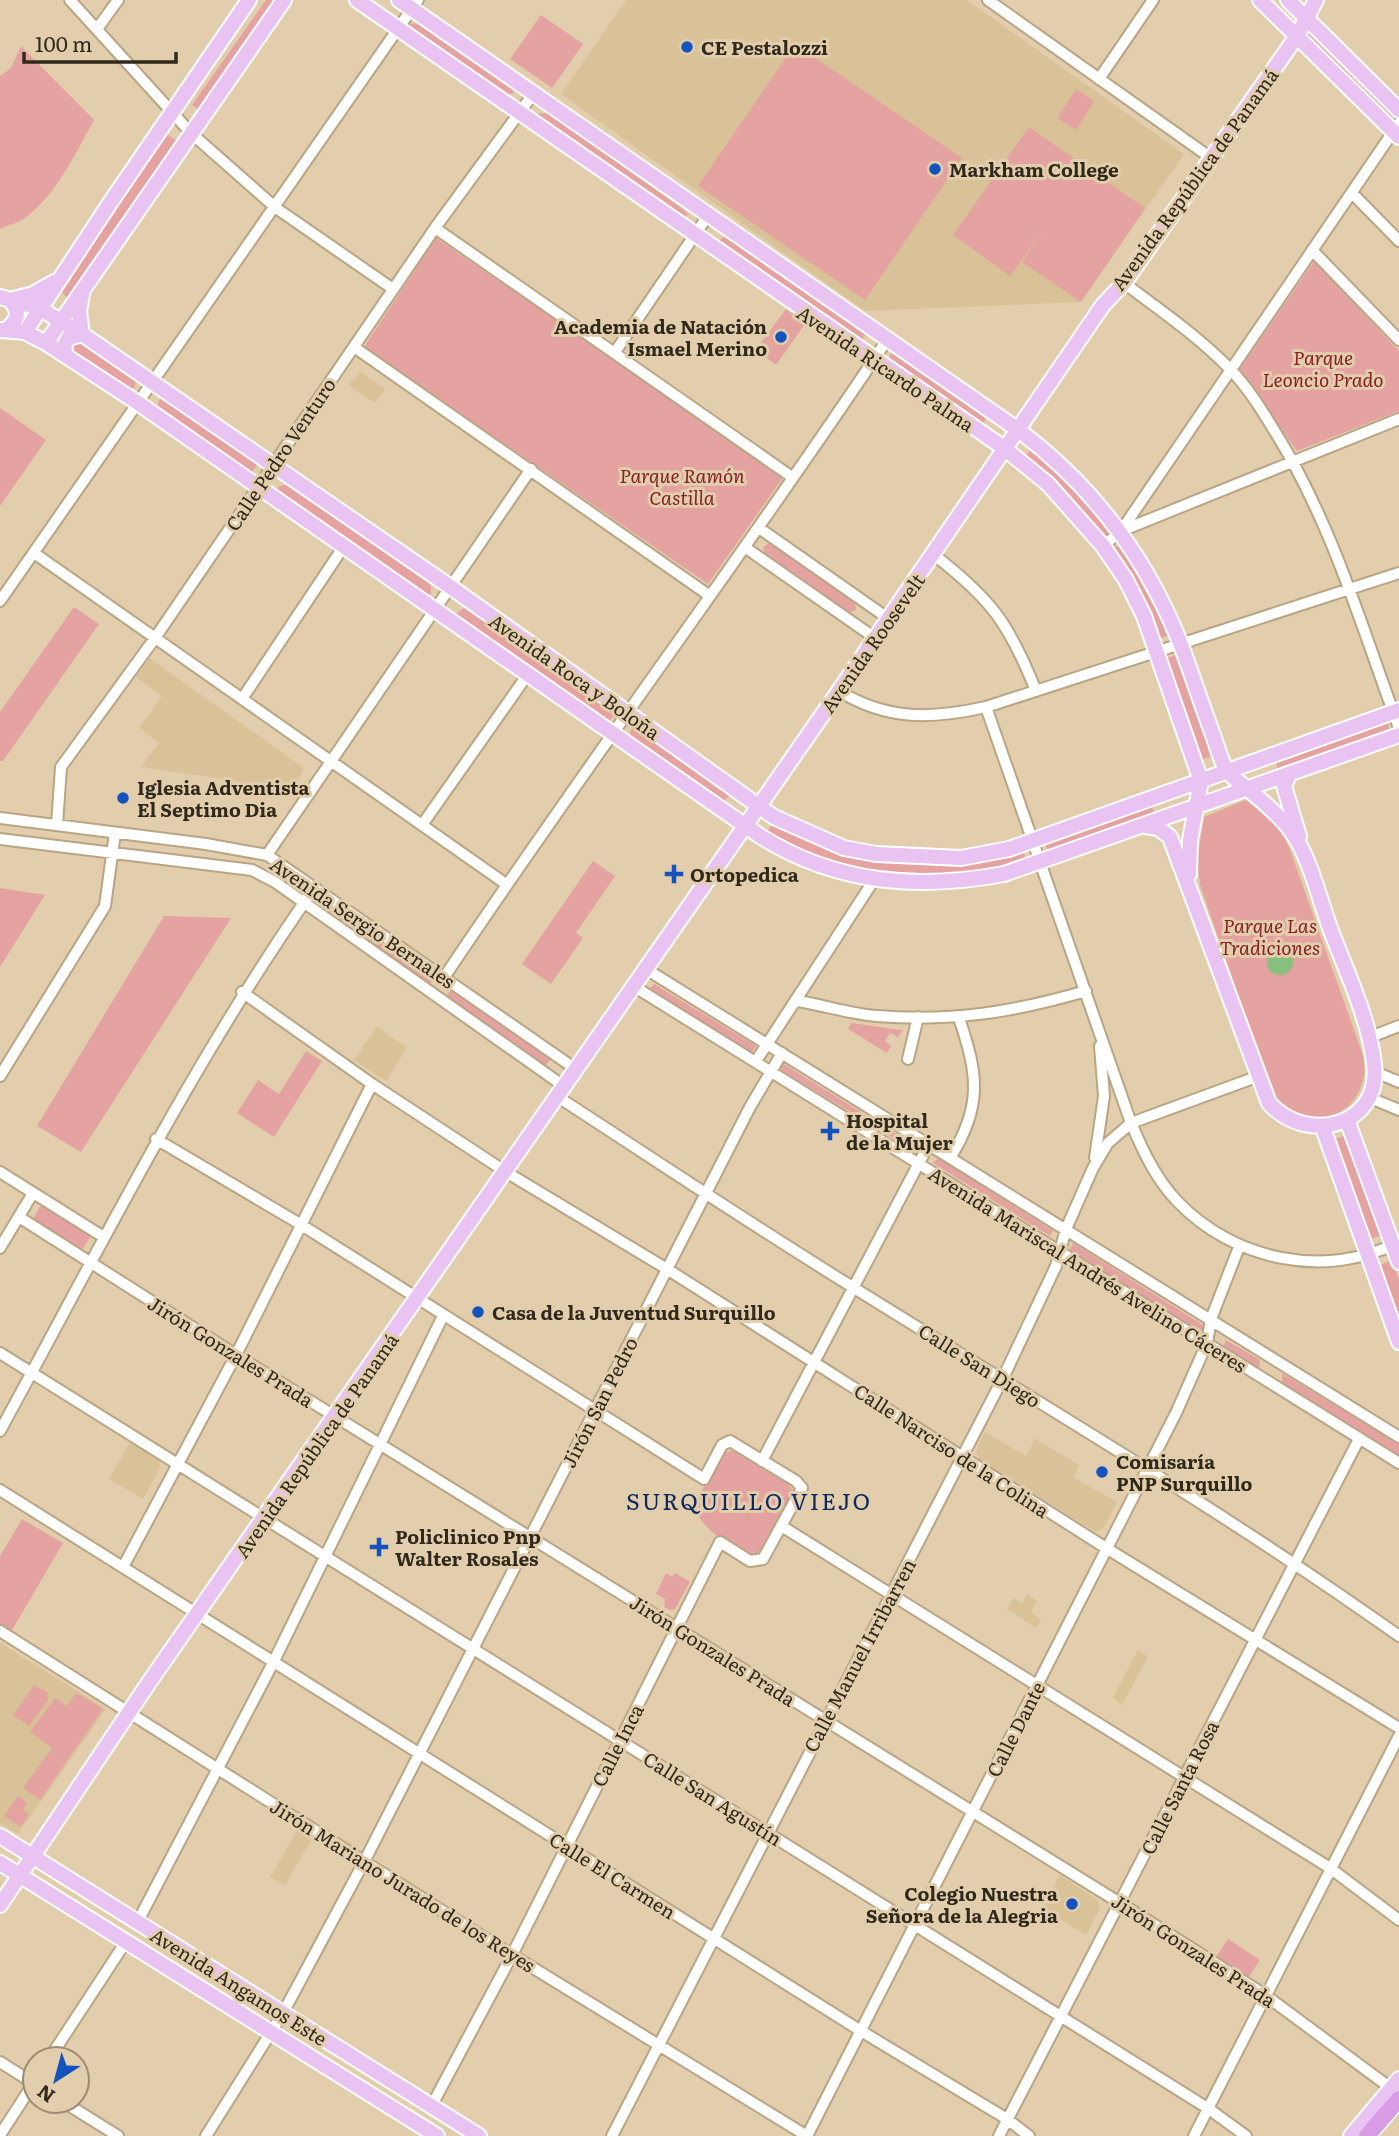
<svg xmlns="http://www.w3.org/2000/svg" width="1399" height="2136" viewBox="0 0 1399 2136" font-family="Literata,serif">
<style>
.built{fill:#d9c198}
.green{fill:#e4a3a1}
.water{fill:#88c07e}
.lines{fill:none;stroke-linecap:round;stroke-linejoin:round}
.minor-casing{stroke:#b9a584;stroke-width:14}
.major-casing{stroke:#fff;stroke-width:18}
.highway-casing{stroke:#fff;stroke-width:19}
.minor{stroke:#fff;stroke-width:10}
.major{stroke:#e9c3f1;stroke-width:14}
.highway{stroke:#da9be7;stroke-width:16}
.poi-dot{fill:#1453be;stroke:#e2ceac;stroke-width:2.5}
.labels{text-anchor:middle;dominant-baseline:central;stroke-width:6;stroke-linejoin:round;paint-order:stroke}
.poi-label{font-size:19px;font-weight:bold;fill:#30281b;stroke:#e2ceac;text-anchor:start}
.street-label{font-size:19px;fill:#30281b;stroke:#e2ceac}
.park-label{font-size:19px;font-style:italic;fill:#871f29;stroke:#e2ceac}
.quarter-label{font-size:23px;letter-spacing:2px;fill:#0a285c;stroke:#e2ceac}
</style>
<rect width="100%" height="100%" fill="#e2ceac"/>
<path class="built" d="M626,0h341l217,154 -103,148 -216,9 -304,-217z
M361,372l24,17 -10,14 -27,-18z
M149,658l152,108 2,5 -11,18 -151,-22 18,-24 -20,-15 23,-32 -26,-19z
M377,1027l30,21 -21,33 -32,-21z
M985,1432l41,24 9,-17 44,26 -6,12 44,25 -14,27 -7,3 -117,-73 -3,-8z
M130,1442l29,16 1,10 -17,31 -34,-20z
M1027,1594l10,7 -6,10 10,10 -5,7 -29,-19 7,-11 8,6z
M0,1643l106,66 -88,125 -18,-11z
M1138,1650l10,7 -26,48 -9,-8z
M298,1829l15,8 -28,48 -15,-8z
M1060,1875l37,25 3,8 -14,27 -43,-26z"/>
<path class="green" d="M266,0h12l-79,110 -7,-5z
M541,15l42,29 -31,44 -42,-29z
M421,23l89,61 4,9 -11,2 -90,-63 -3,-8z
M1310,28l87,87 -9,5 -84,-82 1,-8z
M795,44l167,114 -97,142 -167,-114z
M21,46l73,74c-18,33 -38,75 -69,98 -7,5 -17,7 -25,11v-153l11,-8z
M1076,89l18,12 -18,29 -19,-12z
M548,113l136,97 5,5 -12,2 -134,-94 -7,-9z
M1029,127l116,81 -64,94 -59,-40 22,-33 -34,47 -57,-41z
M167,134l10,7 -102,156 -8,1 -8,-10z
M726,235l136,94 3,6 -3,5 -4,2 -137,-96 -1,-6z
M436,238l348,238 -76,108 -344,-237z
M1315,260l84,91v60l-102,40 -58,-81z
M786,309l19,15 -29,41 -20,-15z
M77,338l59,39 -1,10 -6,4 -5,-2 -55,-40z
M892,352l94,64 -2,7 -97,-63z
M161,397h5l92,67 -8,10 -91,-62 -2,-7z
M0,408l46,32 -46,66z
M1031,449l52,43 27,36 -4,7 -6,-1 -37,-42 -38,-35z
M289,484l142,101v9l-8,3 -147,-105 3,-6z
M771,542l84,59 1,9 -9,3 -82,-58 -2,-8z
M1115,546h7l47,89 -10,4 -46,-90z
M74,607l25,17 -96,137h-3v-49z
M464,608l151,99 -1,9 -5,5 -5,-1 -147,-103 1,-5z
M1178,654l36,102 -11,3 -36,-101z
M1387,721l4,13 -113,37 -2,-10z
M635,725l96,69 -8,8 -4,-1 -88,-61 -1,-8z
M1246,800l32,27 11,20 74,208c12,59 -60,89 -91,37l-72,-207 -3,-26 7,-42z
M1146,804l6,2 3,10 -105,41 -6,-16z
M775,821l110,40 70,2 67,-14 6,15 -98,17 -90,-13 -75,-34z
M593,861l22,15 -39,57 7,5 -32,46 -29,-20z
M0,888l45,7 -45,72z
M318,898l117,80 -6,8 -116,-80z
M164,916l67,2 -150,234 -44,-26z
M654,984l102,62 -4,6 -103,-62z
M452,989l100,69 -7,8 -100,-69z
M851,1023l51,7h1l-5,7 -8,-4 -5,8 6,5 -4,7 -39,-24z
M306,1051l16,10 -48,76 -37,-24 21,-33 21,14z
M782,1063l135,84 -11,-1 -125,-76z
M1347,1135l36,100 -12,4 -36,-100z
M938,1158l115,73 -3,5 -117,-73z
M41,1205l50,31 -11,17 -49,-31z
M1073,1243l133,84 -2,8 -135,-84z
M1392,1260l7,19v40l-19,-54z
M1226,1340l34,20 -1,10 -36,-23z
M1282,1373l117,72v12l-117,-75z
M733,1451l55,33 6,8 -32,59c-19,12 -63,-25 -68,-44l24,-50 4,-5z
M22,1519l41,24 -52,89 -11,-7v-69z
M666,1573l6,4 3,-4 15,9 -15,27 -5,1 -6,-3 1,-8 -9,-5z
M34,1685l13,7 1,8 -19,26 -16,-11z
M76,1693l27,16 -63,91 -17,-12 29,-40 -22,-16 25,-34 12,8z
M18,1796l9,7 -4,7 6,5 -9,12 -16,-11z
M1228,1939l32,21 -12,18 -32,-21z"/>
<path class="water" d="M1267 962a13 13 0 1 1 26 0a13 13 0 1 1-26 0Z"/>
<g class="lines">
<defs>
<path id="minor" d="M70,0l121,133 85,75 117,81
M988,0l216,153
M97,29l21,-29
M1099,79l54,-79
M1352,193l47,48
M435,228l357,249
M1312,250l87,90
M1124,283c36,27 75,54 107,87 18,19 32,42 46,65 56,91 85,193 122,293
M354,347l356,249
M615,352l92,-135
M759,528l130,91
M1121,531l278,-112
M1103,546l18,-15 278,-408
M746,548l129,90
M34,553l472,331
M933,554c58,45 76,69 103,137
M0,601l418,-601
M839,691c49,30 93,28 147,16l413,-134
M242,699l102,-153
M986,707l145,416c12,28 25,56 46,78 56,59 148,79 222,41
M0,818l206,26 61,11 310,215
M57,825l4,-58 94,-129 280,-410 98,-134
M422,825l106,-151
M0,839l252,31 23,12 290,205
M267,855l264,-386
M646,969l753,468
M445,976c143,-214 299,-421 442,-636
M635,987l764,476
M242,992l130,92 134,88 161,97 439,279 293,180
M797,1001c27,4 53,13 80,15 75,6 137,-4 209,-25
M1368,1038l31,-12
M908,1059l10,-42
M756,1061l118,-181
M1375,1072l24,10
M0,1076l105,-170 10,-73
M558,1097c97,63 194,128 293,189 184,115 371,224 548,350
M1368,1097l31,13
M156,1139l144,85 404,255 18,-34 8,-4 66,40 6,7 -39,71 -13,2 -30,-19 -208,413 -81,152
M950,1158c33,-52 28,-84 9,-140
M1095,1158l9,-62 -4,-50
M0,1172l102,64
M19,1217l217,138 884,548 145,92 131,97
M0,1248l33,-55
M0,1353l1209,756 37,27
M0,1431c101,-185 194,-372 315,-544
M762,1461l167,-317
M0,1490l861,541 146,88 22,17
M783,1527l547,341 69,52
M123,1567l113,-212 136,-271
M0,1631l512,324 295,181
M137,1923l136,-260 170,-347
M49,2059l76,-116
M0,2062l35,22
M62,2101l56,35
M0,2135l35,-54
M206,2136l77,-123 82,-153 385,-753 32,-54
M612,2136l391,-758 53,-112 10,-37 27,-61 15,-25 23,-20 128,-47
M807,2136l369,-723 31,-70 4,-24 28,-72
M999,2136l360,-697
M1194,2136l205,-400"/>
<path id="major" d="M357,0l647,448 44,36 55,62 23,34 18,36 57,165 -11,59 -1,34
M399,0l618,429c75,56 130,129 164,216 11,30 21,60 32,90 4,11 7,24 13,34 4,7 13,13 19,18 18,14 36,29 49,48 17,27 25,63 36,93 16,43 39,90 44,136 8,63 -68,81 -105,39l-99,-266 -12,-9 -12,-2
M1260,0l139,137
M1288,0l111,110
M0,297l39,11 43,26 370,254 322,229 70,31 32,6 85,4 48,-9 390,-139
M0,330l25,2 21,11 92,60 622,433c76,48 158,54 244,38l395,-139
M6,330c12,-10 15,-17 4,-30l23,-6 21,-12
M25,332l87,-132 137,-200
M46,343l238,-343
M66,356l-2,-9 4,-9 14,-4 -3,-23 3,-17
M1289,775l-5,11 15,50
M1347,1120l52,142
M1323,1128l76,214
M0,1836l479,300
M0,1863l437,273
M0,1905l150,-224 689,-990 264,-386 21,-22 173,-247 19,-36
M1351,2136l48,-57"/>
<path id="highway" d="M1367,2136l32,-37"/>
</defs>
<use href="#minor" class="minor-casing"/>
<use href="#major" class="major-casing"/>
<use href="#highway" class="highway-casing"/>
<use href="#minor" class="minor"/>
<use href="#major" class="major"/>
<use href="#highway" class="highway"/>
</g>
<g class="poi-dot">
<circle cx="687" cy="47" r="7"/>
<circle cx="935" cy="169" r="7"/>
<circle cx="781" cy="337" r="7"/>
<circle cx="123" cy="798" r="7"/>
<path d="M670.5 863.5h7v7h7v7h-7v7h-7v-7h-7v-7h7z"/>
<path d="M826.5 1120.5h7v7h7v7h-7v7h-7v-7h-7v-7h7z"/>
<circle cx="478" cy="1312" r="7"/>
<circle cx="1102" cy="1472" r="7"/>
<path d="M375.5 1536.5h7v7h7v7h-7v7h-7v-7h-7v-7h7z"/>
<circle cx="1072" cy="1904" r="7"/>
</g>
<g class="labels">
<g class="poi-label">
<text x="701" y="47">CE Pestalozzi</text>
<text x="949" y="169">Markham College</text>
<text x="767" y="326" text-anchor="end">Academia de Natación<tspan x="767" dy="22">Ismael Merino</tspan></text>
<text x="137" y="787">Iglesia Adventista<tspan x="137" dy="22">El Septimo Dia</tspan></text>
<text x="690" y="874">Ortopedica</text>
<text x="846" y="1120">Hospital<tspan x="846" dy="22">de la Mujer</tspan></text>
<text x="492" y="1312">Casa de la Juventud Surquillo</text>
<text x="1116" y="1461">Comisaría<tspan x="1116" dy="22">PNP Surquillo</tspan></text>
<text x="395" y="1536">Policlinico Pnp<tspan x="395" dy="22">Walter Rosales</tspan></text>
<text x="1058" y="1893" text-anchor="end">Colegio Nuestra<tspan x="1058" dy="22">Señora de la Alegria</tspan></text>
</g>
<g class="street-label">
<text transform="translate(1194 179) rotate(-54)">Avenida República de Panamá</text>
<text transform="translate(886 368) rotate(34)">Avenida Ricardo Palma</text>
<text transform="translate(280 454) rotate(-56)">Calle Pedro Venturo</text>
<text transform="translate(872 643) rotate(-55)">Avenida Roosevelt</text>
<text transform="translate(575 676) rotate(35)">Avenida Roca y Boloña</text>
<text transform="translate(363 922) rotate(34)">Avenida Sergio Bernales</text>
<text transform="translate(1088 1269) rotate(32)">Avenida Mariscal Andrés Avelino Cáceres</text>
<text transform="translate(231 1351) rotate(32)">Jirón Gonzales Prada</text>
<text transform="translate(980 1365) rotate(32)">Calle San Diego</text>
<text transform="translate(599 1402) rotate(-63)">Jirón San Pedro</text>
<text transform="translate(316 1445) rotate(-55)">Avenida República de Panamá</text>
<text transform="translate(952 1450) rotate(33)">Calle Narciso de la Colina</text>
<text transform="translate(713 1650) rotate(32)">Jirón Gonzales Prada</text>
<text transform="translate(859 1655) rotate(-62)">Calle Manuel Irribarren</text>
<text transform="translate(1015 1729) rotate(-63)">Calle Dante</text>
<text transform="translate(617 1745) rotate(-63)">Calle Inca</text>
<text transform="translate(1179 1787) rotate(-63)">Calle Santa Rosa</text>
<text transform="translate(713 1798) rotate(32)">Calle San Agustín</text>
<text transform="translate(613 1875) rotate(32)">Calle El Carmen</text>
<text transform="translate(403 1885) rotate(32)">Jirón Mariano Jurado de los Reyes</text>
<text transform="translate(1194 1950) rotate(33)">Jirón Gonzales Prada</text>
<text transform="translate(239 1986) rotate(32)">Avenida Angamos Este</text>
</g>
<g class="park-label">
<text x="1323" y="357">Parque<tspan x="1323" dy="22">Leoncio Prado</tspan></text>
<text x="682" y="475">Parque Ramón<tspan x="682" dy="22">Castilla</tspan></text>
<text x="1270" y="925">Parque Las<tspan x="1270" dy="22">Tradiciones</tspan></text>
</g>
<g class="quarter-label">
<text x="749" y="1500">SURQUILLO VIEJO</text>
</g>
</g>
<g transform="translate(56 2080) rotate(216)"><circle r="33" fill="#e2ceac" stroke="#9b8c72" stroke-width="2"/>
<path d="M0-5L12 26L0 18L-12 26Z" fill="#1453be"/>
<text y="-10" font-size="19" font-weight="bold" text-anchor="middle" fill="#30281b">N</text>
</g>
<path d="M24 52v10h152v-10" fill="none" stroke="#30281b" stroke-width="3.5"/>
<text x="35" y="52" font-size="21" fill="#30281b" stroke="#e2ceac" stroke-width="5" paint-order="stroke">100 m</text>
</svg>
